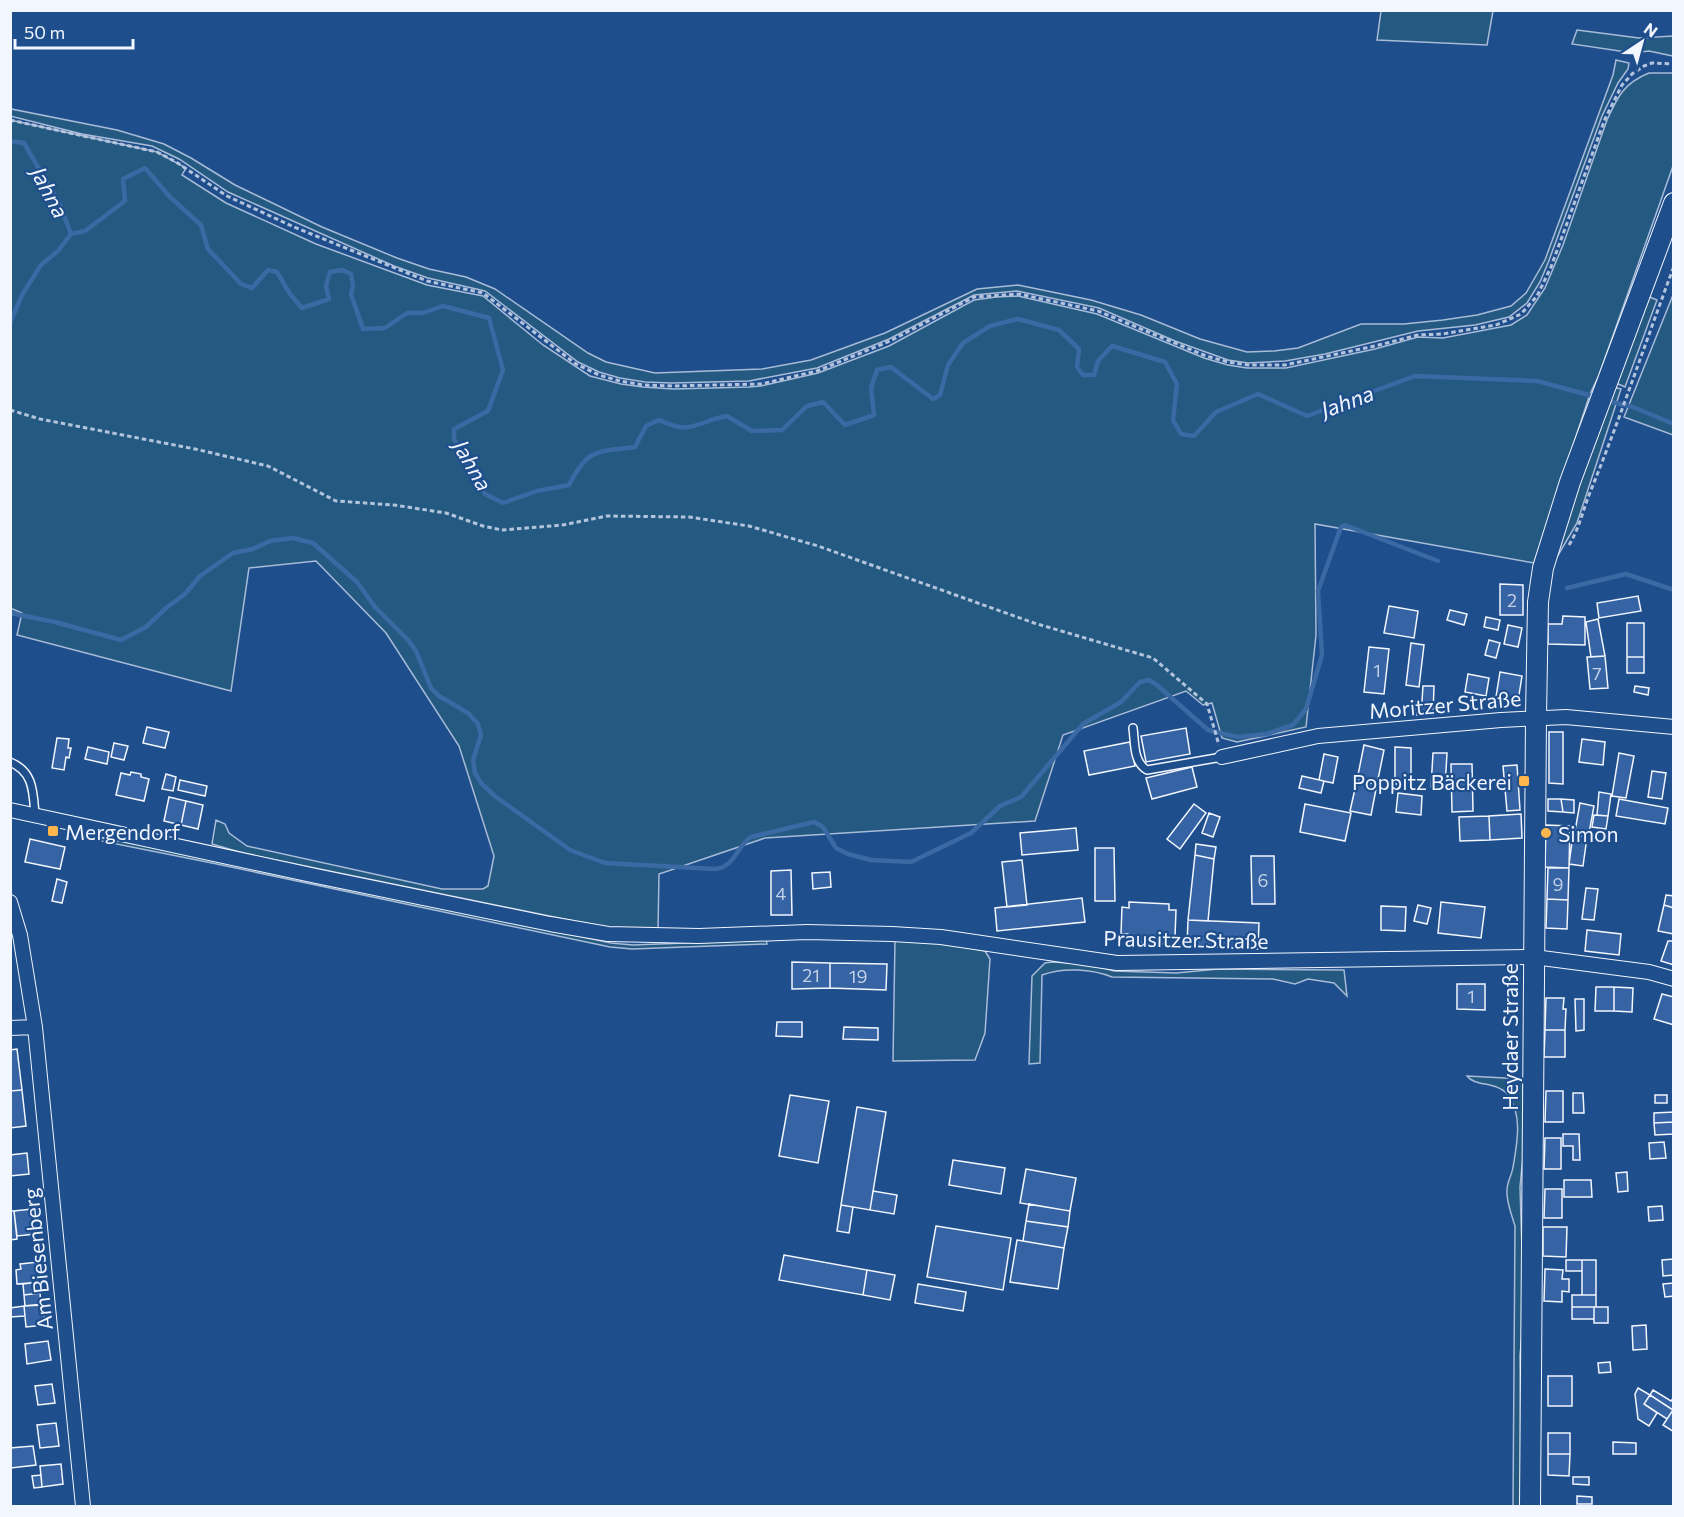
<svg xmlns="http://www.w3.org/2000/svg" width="1684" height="1517" viewBox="0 0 1684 1517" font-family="Commissioner,sans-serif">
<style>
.green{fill:#245a82;stroke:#a8bbd7;stroke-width:1.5}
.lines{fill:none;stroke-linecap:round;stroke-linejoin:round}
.stream{stroke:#3b69a3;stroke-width:4.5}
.building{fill:#3563a3;stroke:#f2f6ff;stroke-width:1.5}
.lane-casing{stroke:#f2f6ff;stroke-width:10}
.street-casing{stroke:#f2f6ff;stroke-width:16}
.secondary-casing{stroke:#f2f6ff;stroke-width:22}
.path{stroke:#b3c4dc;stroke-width:3;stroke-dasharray:4.5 3;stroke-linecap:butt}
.lane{stroke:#1f4e8c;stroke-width:7}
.street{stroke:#1f4e8c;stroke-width:14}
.secondary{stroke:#1f4e8c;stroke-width:20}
.poi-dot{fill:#ffb74d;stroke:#1f4e8c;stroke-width:2}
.labels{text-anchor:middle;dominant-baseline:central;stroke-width:4.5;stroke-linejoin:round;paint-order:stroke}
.number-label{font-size:18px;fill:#c3d1e8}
.street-label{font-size:21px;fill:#f2f6ff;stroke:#1f4e8c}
.poi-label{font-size:21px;fill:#f2f6ff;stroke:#1f4e8c;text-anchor:start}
.water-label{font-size:22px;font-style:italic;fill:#f2f6ff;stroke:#1f4e8c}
</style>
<rect width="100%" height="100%" fill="#1f4e8c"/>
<path class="green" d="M1381,11v-1l112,1 -6,34 -110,-5z
M1577,30l62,8 34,-2v20l-24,-5 -16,2 -61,-9z
M1616,60l13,3 -1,6 -10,14 -16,33 -54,147 -8,19 -13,21 -18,14 -34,8 -57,6 -93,23 -40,7 -37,2 -20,-3 -53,-19 -76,-33 -82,-17 -43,4 -85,44 -72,29 -68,13 -77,2 -27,-1 -25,-4 -21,-6 -21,-10 -93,-71 -57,-13 -34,-12 -166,-74 -49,-33 -27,-13 -70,-12 -72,-18 1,-7 106,21 47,14 27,14 44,27 87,42 75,31 32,11 37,8 29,12 93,64 18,9 49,11 107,-4 49,-9 74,-27 92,-44 41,-4 73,15 50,15 59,24 47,13 27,-1 24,-3 63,-24h43l39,-4 34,-5 34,-9 15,-13 19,-33 68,-185z
M1649,73h25l-1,93 -74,209 -9,19 -56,169 -219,-39 1,111 -10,92 -69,15 -15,-4 -10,-35 -9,2 -17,-14 -123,44 -28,86 -270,17 -106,36 -1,56 -50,-2 -362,-74 -34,-10 4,-24 9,4 4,9 18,13 195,43h41l5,-3 6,-30 -35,-110 -73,-113 -70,-72 -67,7 -18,123 -214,-56 5,-22 -12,-5v-488l147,32 29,16 -4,7 44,28 90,41 111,41 56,11 60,49 47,31 31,8 22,3 30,2 76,-2 12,-1 57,-13 71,-27 85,-46 22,-3 22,-1 79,18 107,44 24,7 19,3h39l89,-19 43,-12 25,1 68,-13 16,-10 18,-27 18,-43 44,-125c11,-24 17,-37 42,-47z
M1673,295v140l-49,-18z
M1647,296l10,4 -32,87 -9,-4z
M1613,387l8,2 -44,134 -23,39 5,-23z
M76,833l136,25 399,85 22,2 133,-5 1,4 -135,5 -22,-2 -398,-84 -136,-27z
M895,940l44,2 46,9 5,8 -5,74 -10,27 -82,1z
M1052,962l37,2 25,7 62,2 42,-4 126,1 3,26 -13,-13 -26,-4 -13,5 -22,-5 -161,-2c-20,-8 -49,-10 -70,-2l-2,88 -11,1 3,-88 13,-13z
M1467,1076l56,3 1,67 -4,41 4,127 -4,41 1,151h-8l2,-280c-3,-10 -9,-25 -8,-36 0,-8 5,-15 6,-23 4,-23 10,-52 -5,-72 -11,-14 -33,-8 -41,-19z"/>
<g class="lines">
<path class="stream" d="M10,141l14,2 36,62 11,29 14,-3 40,-30 -2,-22 22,-11 25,29 31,28 7,24 33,35 11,4 16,-18 9,2 13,22 12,14 27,-9 -3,-13 4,-14 12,-2 9,4 2,12 -2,8 12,35 22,-1 22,-15h16l20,-7 46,12 14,52 -15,41 -34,18v10l31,55 18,9 34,-12 32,-6c19,-37 27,-33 66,-38l11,-21 13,-6c34,16 35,2 68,-4l25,15 30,-1 25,-24 16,-4 22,23 29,-10 -3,-27 6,-18 14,-3 42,32 7,-4 8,-30 15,-22 27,-17 28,-7 41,11 20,19 -2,18 6,8h11l4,-14 14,-15 53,16 12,22 -4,36 8,14 13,2 22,-24 42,-18 49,22 108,-40 122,5 59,16
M10,323l12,-28 19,-30 17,-14 13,-17
M1604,400l29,7 41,17
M1567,588l59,-14 48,16
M10,613l45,9 66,18 25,-13 20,-19 19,-14 15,-18 33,-23 20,-4 17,-8 23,-3 20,5 44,39 18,25 33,33 8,11 15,37 8,8 29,17 10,11 3,11 -8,25 2,13 6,10 15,14 74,53 35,13 110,6c20,-2 21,-22 36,-32l63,-15 9,5 13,21 12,6 23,6 40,2 60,-29 29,-27 21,-9 62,-73 38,-22 19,-20 9,-2 8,5 51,45 29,7 30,-3 26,-9 13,-16 16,-54 -4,-64 23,-64 4,-2 93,36"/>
</g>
<path class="building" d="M1500,584l23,1v30h-23z
M1638,596l3,15 -42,7 -2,-15z
M1389,606l29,5 -4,27 -30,-5z
M1450,610l17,4 -3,11 -17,-5z
M1563,616l22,1v28l-37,-1v-20h14z
M1486,617l14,3 -2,10 -14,-3z
M1598,619l7,37 -14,1 -5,-35z
M1627,623h17v34h-17z
M1508,625l14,3 -4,19 -14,-3z
M1489,640l11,3 -4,15 -11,-3z
M1411,643l13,2 -5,42 -13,-2z
M1369,647l20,2 -5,45 -20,-2z
M1605,656l3,32 -18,1 -3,-32z
M1627,657h17v16h-17z
M1500,672l22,4 -4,25 -22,-4z
M1468,674l21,4 -3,18 -21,-4z
M1423,686h11l-1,29h-17v-14h6z
M1635,686l14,2 -1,7 -14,-3z
M147,727l22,5 -4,16 -22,-5z
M1186,728l4,26 -44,8 -5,-26z
M1549,732h14v52l-14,-1z
M57,738l12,1 -1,9h3l-2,10 -3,-1 -2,13 -12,-2z
M1582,739l23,3 -2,23 -24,-3z
M1130,742l5,24 -46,9 -5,-24z
M114,743l14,3 -4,14 -13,-3z
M1364,745l20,5 -7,34 -20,-4z
M88,747l21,5 -2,12 -22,-5z
M1395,747l16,1v36h-16z
M1433,753h14l-2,35 -14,-1z
M1619,753l15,3 -8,42 -14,-2z
M1324,754l14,3 -5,26 -14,-3z
M1451,764h21l1,47 -21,1z
M1517,765l3,45 -13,1 -4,-45z
M1192,767l5,20 -45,12 -6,-21z
M1652,771l14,2 -4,26 -14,-2z
M131,772l10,2v3l8,2 -5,22 -28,-6 5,-22 9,2z
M166,774l10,3 -3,14 -11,-2z
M1302,776l22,5 -3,12 -22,-5z
M180,780l27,6 -2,10 -27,-6z
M1357,780l20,4 -6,31 -21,-4z
M1599,792l12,2 -3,22 -11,-1z
M1398,793l24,3 -1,19 -25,-3z
M169,797l17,4 -5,24 -17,-4z
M1548,799h13l2,13 -15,-1z
M1561,799l13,1v13l-11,-1z
M1619,799l49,9 -3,16 -49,-8z
M186,801l17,4 -5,24 -17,-4z
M1580,803l14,3 -5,27 -14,-2z
M1194,804l12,9 -26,36 -13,-10z
M1305,804l46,9 -6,28 -45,-9z
M1209,813l11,4 -7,20 -11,-4z
M1521,814l1,24 -32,2 -1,-24z
M1594,815l14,1 -2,13 -14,-2z
M1489,816l1,24 -30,1 -1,-24z
M1546,825l24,1 -1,42 -24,-1z
M1076,828l2,22 -56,5 -2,-22z
M1573,835l14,2 -4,29 -14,-2z
M30,839l35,8 -5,22 -35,-7z
M1196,844l20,3 -2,12 -19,-4z
M1095,848h19l1,53h-20z
M1195,855l19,4 -6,62 -20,-1z
M1251,856h23l1,48h-23z
M1022,860l5,45 -20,2 -5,-45z
M1548,868h21l-1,32 -21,-1z
M791,870l1,45h-21v-44z
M830,872l1,15 -18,2 -1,-16z
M57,879l10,3 -5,21 -10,-2z
M1586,888l12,1 -4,31 -12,-1z
M1666,895l8,1v12l-10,-3z
M1082,898l3,24 -88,9 -2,-23z
M1547,899l21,1 -1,29 -21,-1z
M1129,902l40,2v6h7l-1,27 -7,-1 -1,8 -40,-2 1,-8h-7l1,-27 7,1z
M1441,902l44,5 -4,31 -43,-5z
M1418,905l13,3 -4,16 -13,-3z
M1664,905l10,3v26l-16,-3z
M1381,906l25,1 -1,24 -24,-1z
M1188,920l71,3 -1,26 -71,-3z
M1587,930l34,4 -2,21 -34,-4z
M1668,941h6v24l-13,-4z
M792,962l38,1v25l-38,1z
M830,963l57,1 -1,26 -56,-2z
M1457,984h28v26l-28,-1z
M1596,987h18v24h-19z
M1614,987l19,1 -1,24 -18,-1z
M1662,994l12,3v28l-20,-6z
M1546,998h18l-1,11h3l-1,21h-20z
M1575,999h9v31l-8,1z
M777,1022h25v15l-26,-1z
M844,1027l34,1v12l-35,-1z
M1545,1030h20v27h-21z
M17,1049l5,41 -12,1v-41z
M22,1090l4,36 -16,2v-37z
M1546,1091h17v31h-18z
M1573,1093h10l1,20h-11z
M790,1095l39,6 -11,62 -39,-7z
M1655,1095h12v8h-12z
M857,1107l29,5 -16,98 -29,-5z
M1674,1112v10l-20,1v-10z
M1674,1122v12l-19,1 -1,-12z
M1563,1134h16l1,26h-7v-14h-10z
M1545,1138h16v31h-17z
M1664,1142l2,16 -16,1 -1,-16z
M27,1153l2,21 -19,2v-21z
M953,1160l52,8 -4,26 -52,-9z
M1026,1169l50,9 -6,33 -50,-8z
M1627,1172l1,19 -10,1 -2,-19z
M1564,1180h27l1,17h-28z
M1545,1189h17v29h-18z
M873,1191l24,4 -3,19 -24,-4z
M1029,1204l41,7 -2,16 -42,-6z
M841,1205l12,2 -4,26 -12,-2z
M1662,1206l1,14 -14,1 -1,-14z
M32,1209l3,25 -18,2 -3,-25z
M10,1211h4l3,28 -7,1z
M1026,1221l42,6 -4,21 -41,-7z
M936,1226l75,12 -8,52 -76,-13z
M1543,1227h24l-1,30 -23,-1z
M1017,1240l47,8 -6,41 -48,-7z
M784,1255l83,15 -4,25 -84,-15z
M1674,1259v16l-11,1 -1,-16z
M1566,1260h16v11h-16z
M1582,1260h14v35h-14z
M39,1262l2,20 -24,2 -1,-14 5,-1 -1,-5z
M1545,1269l18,1 -1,9h7v13l-7,-1v11l-18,-1z
M867,1270l28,5 -5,25 -27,-5z
M39,1282l1,11 -16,2 -1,-11z
M1674,1283v13l-9,1 -2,-13z
M918,1284l48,8 -3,19 -48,-8z
M40,1293l1,12 -16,1 -1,-11z
M1572,1295h24v12h-24z
M43,1304l2,21 -19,2 -2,-21z
M24,1306l1,10 -15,1v-9z
M1572,1307h22v12h-22z
M1594,1307h14v16h-14z
M1646,1325l1,24 -14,1 -1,-24z
M48,1341l3,19 -24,4 -2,-20z
M1610,1362l1,10 -12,1 -1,-10z
M1548,1376h24v30h-24z
M52,1384l3,19 -17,2 -3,-19z
M1638,1388l12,7 -6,9 13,9 -8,13 -11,-7 -3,-25z
M1653,1390l18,11 3,-4 -1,13 -23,-15z
M1650,1395l23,15 -6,9 -23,-15z
M1673,1410h1v22l-11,-7z
M56,1423l3,23 -19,2 -3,-23z
M1548,1433h22v21h-22z
M1613,1442l23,1v11h-23z
M33,1446l3,19 -25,3 -1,-20z
M1548,1454h22l-1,22 -21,-1z
M61,1464l2,20 -21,3 -2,-21z
M41,1475l1,12 -8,1 -2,-12z
M1573,1477h16v8l-16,-1z
M1577,1496l15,1v7h-15z"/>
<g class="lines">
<defs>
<path id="lane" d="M1133,728c2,14 0,34 14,42l75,-13
M10,762c24,10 23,30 25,53"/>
<path id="street" d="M1222,757l96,-21 183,-16 65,-3 108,10
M10,810l306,66 234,48 58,10 91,2 108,-4 85,2 49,3 176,26 417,-6 115,15 25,7
M10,902l10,33 15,92 48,479
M10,1028l25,-1"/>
<path id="secondary" d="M1530,1506l6,-789 2,-115 5,-34 27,-86 104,-279"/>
</defs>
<use href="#lane" class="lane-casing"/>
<use href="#street" class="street-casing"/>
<use href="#secondary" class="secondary-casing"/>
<path class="path" d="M10,120l147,32 19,10 51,34 67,31 133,54 56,12 93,71 23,11 21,6 23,4 29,1 89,-2 56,-13 73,-30 84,-44 45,-3 79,17 108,45 22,6 20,3h37l90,-19 43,-11 25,-1 53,-9 25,-11 16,-18 14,-29 54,-148 17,-34 10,-11 12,-8 8,-3 22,1
M10,410l30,9 155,30 73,17 68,35 58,4 52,8 37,13 19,4 61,-5 44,-9 82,1 60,9 69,20 216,77 119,35 54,46 12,41
M1569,545c11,-18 14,-36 22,-55 30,-74 55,-149 83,-224"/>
<use href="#lane" class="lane"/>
<use href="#street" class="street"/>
<use href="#secondary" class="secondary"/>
</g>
<g class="poi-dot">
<rect x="1518" y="775" width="12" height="12" rx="3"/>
<rect x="47" y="825" width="12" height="12" rx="3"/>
<circle cx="1546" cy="833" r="6"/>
</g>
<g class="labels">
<g class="number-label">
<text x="1512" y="600">2</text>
<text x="1377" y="670">1</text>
<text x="1597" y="673">7</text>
<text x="1263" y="880">6</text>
<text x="1558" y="884">9</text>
<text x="781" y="893">4</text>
<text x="811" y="975">21</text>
<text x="858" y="976">19</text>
<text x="1471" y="996">1</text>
</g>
<g class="street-label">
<text transform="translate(1445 704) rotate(-5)">Moritzer Straße</text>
<text transform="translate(1186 939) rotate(1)">Prausitzer Straße</text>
<text transform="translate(1509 1037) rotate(-90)">Heydaer Straße</text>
<text transform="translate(37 1259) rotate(-96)">Am Biesenberg</text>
</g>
<g class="poi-label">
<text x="1512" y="781" text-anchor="end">Poppitz Bäckerei</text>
<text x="65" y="831">Mergendorf</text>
<text x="1558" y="833">Simon</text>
</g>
<g class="water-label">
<text transform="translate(50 192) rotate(62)">Jahna</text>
<text transform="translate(1347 401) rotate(-20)">Jahna</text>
<text transform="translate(473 465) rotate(60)">Jahna</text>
</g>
</g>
<rect width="1684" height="1517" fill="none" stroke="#f2f6ff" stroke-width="24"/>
<g transform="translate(1642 42) rotate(36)" stroke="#1f4e8c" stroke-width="4.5" paint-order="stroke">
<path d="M0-4.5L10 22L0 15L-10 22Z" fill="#f2f6ff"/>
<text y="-9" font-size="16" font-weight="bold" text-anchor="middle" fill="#f2f6ff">N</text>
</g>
<path d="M15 39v9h118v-9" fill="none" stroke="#f2f6ff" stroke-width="3"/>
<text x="24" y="39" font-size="18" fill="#f2f6ff" stroke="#1f4e8c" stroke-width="4.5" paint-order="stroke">50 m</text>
</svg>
